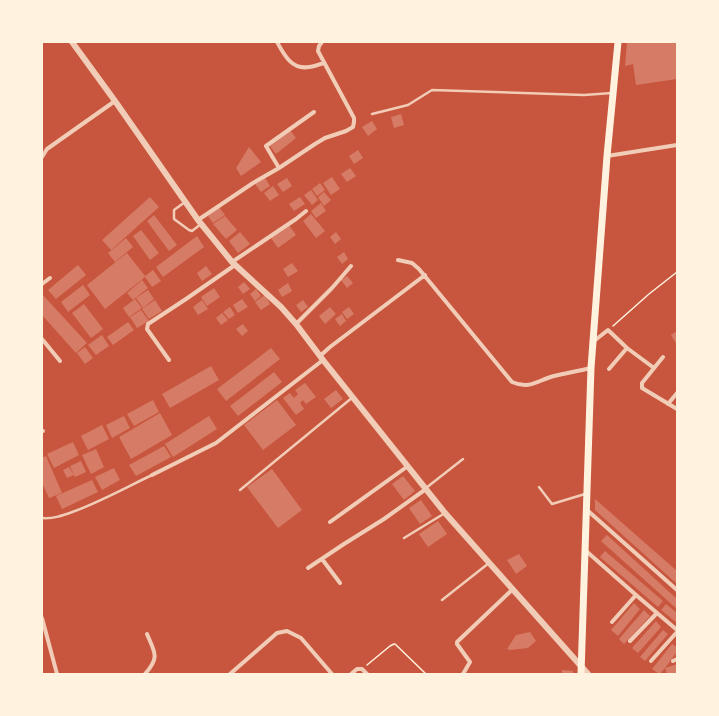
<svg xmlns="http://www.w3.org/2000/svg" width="719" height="716" viewBox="0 0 719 716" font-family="Jost,sans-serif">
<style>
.building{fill:#d67c66}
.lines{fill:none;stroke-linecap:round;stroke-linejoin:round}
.path{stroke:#fff3e0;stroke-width:1.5}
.service{stroke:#f1ccb7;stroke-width:2.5}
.minor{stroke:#f1ccb7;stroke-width:4}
.tertiary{stroke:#f1ccb7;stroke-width:6}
.secondary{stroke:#fff3e0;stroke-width:7}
</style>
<rect width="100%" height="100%" fill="#c8553d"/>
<path class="building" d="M627,42h50v37l-41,6 -3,-21 -8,2z
M401,114l3,11 -10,3 -3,-11z
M372,121l5,8 -9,7 -6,-9z
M290,130l6,8 -20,16 -6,-8z
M249,147l12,15 -20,14 -5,-8z
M358,150l5,8 -9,6 -5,-8z
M350,168l6,8 -9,6 -6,-8z
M332,177l8,12 -9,6 -8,-12z
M265,178l5,8 -9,6 -6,-8z
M287,178l5,8 -9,6 -6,-8z
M320,183l5,7 -8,6 -5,-7z
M273,186l6,9 -9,6 -6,-8z
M311,190l7,10 -6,5 -8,-10z
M324,192l7,8 -7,6 -6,-9z
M150,197l9,10 -48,43 -9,-10z
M300,197l5,7 -11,7 -5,-7z
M321,203l5,8 -10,7 -5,-7z
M219,207l6,8 -12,8 -5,-7z
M311,214l14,17 -9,7 -13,-17z
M154,215l23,30 -8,6 -22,-30z
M225,216l12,14 -11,9 -13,-15z
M289,225l7,10 -18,13 -7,-10z
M141,230l18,23 -9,7 -17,-24z
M240,232l10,12 -12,9 -9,-12z
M336,232l5,7 -6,5 -5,-7z
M197,236l7,11 -41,30 -7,-10z
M126,238l7,9 -18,15 -7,-9z
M344,252l4,7 -6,5 -5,-7z
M127,253l18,23 8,-6 8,11 -9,6 -7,-10 -40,32 -18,-24z
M292,263l6,8 -10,6 -5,-8z
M78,265l8,10 -30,24 -8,-9z
M206,266l6,8 -10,7 -5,-8z
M347,276l6,7 -6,5 -6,-8z
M142,280l6,8 -15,12 -6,-7z
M244,282l6,7 -7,5 -5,-7z
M288,283l4,8 -10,6 -4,-7z
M83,285l7,10 -22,17 -7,-10z
M214,288l6,9 -13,9 -6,-9z
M256,289l5,7 -6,5 -5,-7z
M148,290l6,9 -11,9 -7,-10z
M42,294l45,49 -11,10 -34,-38z
M265,295l5,9 -9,6 -6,-8z
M135,299l7,9 -13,9 -6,-9z
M242,299l6,8 -10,6 -5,-8z
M155,300l7,11 -13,8 -7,-10z
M202,300l6,9 -10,6 -5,-8z
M303,300l5,7 -7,5 -5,-7z
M84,304l19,25 -12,9 -19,-25z
M230,307l5,8 -6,4 -6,-7z
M330,307l6,7 -11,10 -6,-8z
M349,307l5,7 -7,5 -5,-7z
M141,310l8,11 -12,7 -7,-11z
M222,313l6,7 -7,5 -5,-7z
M342,314l4,7 -6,5 -5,-7z
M128,322l6,8 -21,15 -6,-8z
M243,324l5,7 -6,5 -6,-7z
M677,331v14l-6,-10z
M102,335l7,11 -13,9 -8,-10z
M85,347l8,11 -8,6 -8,-11z
M271,348l9,11 -54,42 -9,-12z
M211,366l8,14 -49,28 -8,-14z
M274,372l8,10 -44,34 -8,-10z
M305,383l11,14 -10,7 -3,-4 -3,3 4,6 -8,6 -13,-17 7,-5 4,5 4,-4 -3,-4z
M336,390l7,9 -12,9 -7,-9z
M153,400l6,12 -25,14 -7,-12z
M277,400l19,25 -33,25 -19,-25z
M160,413l12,22 -41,24 -12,-22z
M124,416l6,12 -18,10 -6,-13z
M209,416l8,13 -44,28 -8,-13z
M102,425l7,14 -21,11 -7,-14z
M73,442l6,13 -25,13 -7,-14z
M164,446l7,11 -35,19 -7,-11z
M96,449l8,18 -13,7 -9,-19z
M46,456l16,37 -13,5 -7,-15v-25z
M81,461l5,11 -11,5 -5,-11z
M69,467l5,8 -7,3 -4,-8z
M114,468l6,12 -18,10 -7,-13z
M272,469l30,41 -24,18 -31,-41z
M403,476l12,15 -11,9 -12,-16z
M92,480l6,12 -36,17 -6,-13z
M595,499l82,72v13l-82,-74z
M421,500l11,16 -12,8 -11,-16z
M438,521l9,13 -19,13 -9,-13z
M607,535l70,64v10l-76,-68z
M605,551l58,50 -5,6 -58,-50z
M519,554l8,12 -11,8 -9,-14z
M634,603l6,6 -22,27 -7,-6z
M666,604l11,9v10l-16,-13z
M644,610l6,6 -26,28 -5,-5z
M656,621l5,6 -23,26 -6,-5z
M663,630l5,4 -23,27 -5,-4z
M530,632l6,9 -8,7 -18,2 -3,-1 9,-14z
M672,644l5,3v5l-12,16 12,-4v10h-10l-2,-6 -5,6h-1l-7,-5z
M562,670l11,1v3h-11z"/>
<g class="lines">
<path class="path" d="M613,326l36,-32 28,-22
M367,665l23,-19 4,-2h1l31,30"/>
<path class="service" d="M372,114l36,-9 24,-15 152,5 28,-2
M185,202l-11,8v9l15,11 3,1 9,-7
M539,487l13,17 33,-10
M426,488l37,-29
M240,490l113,-93
M42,518c12,1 22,-3 33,-7 27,-10 52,-24 77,-36
M404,538l41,-25
M442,600l47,-37"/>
<path class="minor" d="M277,42c7,13 15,28 32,25 5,0 11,-3 15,-4
M607,156l70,-11
M42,157l5,-8 68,-48
M279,168l-13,-22 48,-34
M198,220l55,-37 26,-15 36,-24 10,-6 21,-7 7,-4 1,-5v-4l-36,-67 1,-5 3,-4
M398,260l14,3 7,6 93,113c18,8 26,-2 42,-6 12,-3 25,-5 37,-8
M232,262l64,-43 10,-8
M42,284l8,-6
M296,324l36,-36 19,-22
M42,339l18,22
M594,341l14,-11 19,18 27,20
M320,356l10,-9 95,-72
M663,357l-21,26v5l35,21
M169,360l-22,-31 1,-5 38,-25 49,-34
M609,369l18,-21
M668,404l9,-11
M42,431h1
M152,475l64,-32 107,-83
M587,510l90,80
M330,522l78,-56
M585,550l51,45 41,35
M322,559l18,24
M308,568l36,-24 40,-25 42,-30
M42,618l15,56
M612,622l24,-27
M630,641l27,-28
M651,661l26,-29
M673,661l4,-2
M145,674c15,-17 10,-21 2,-40
M230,674l47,-41 10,-2 14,7 31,36
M351,674l6,-5h5l5,5
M463,674l7,-12 -13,-18v-2l56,-53"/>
<path class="tertiary" d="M72,42l43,59 83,119 34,42 49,45 15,17 27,36 122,153 143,161"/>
<path class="secondary" d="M581,674l10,-306 16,-212 11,-114"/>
</g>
<rect width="719" height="716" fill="none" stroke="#fff3e0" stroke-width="86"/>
</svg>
